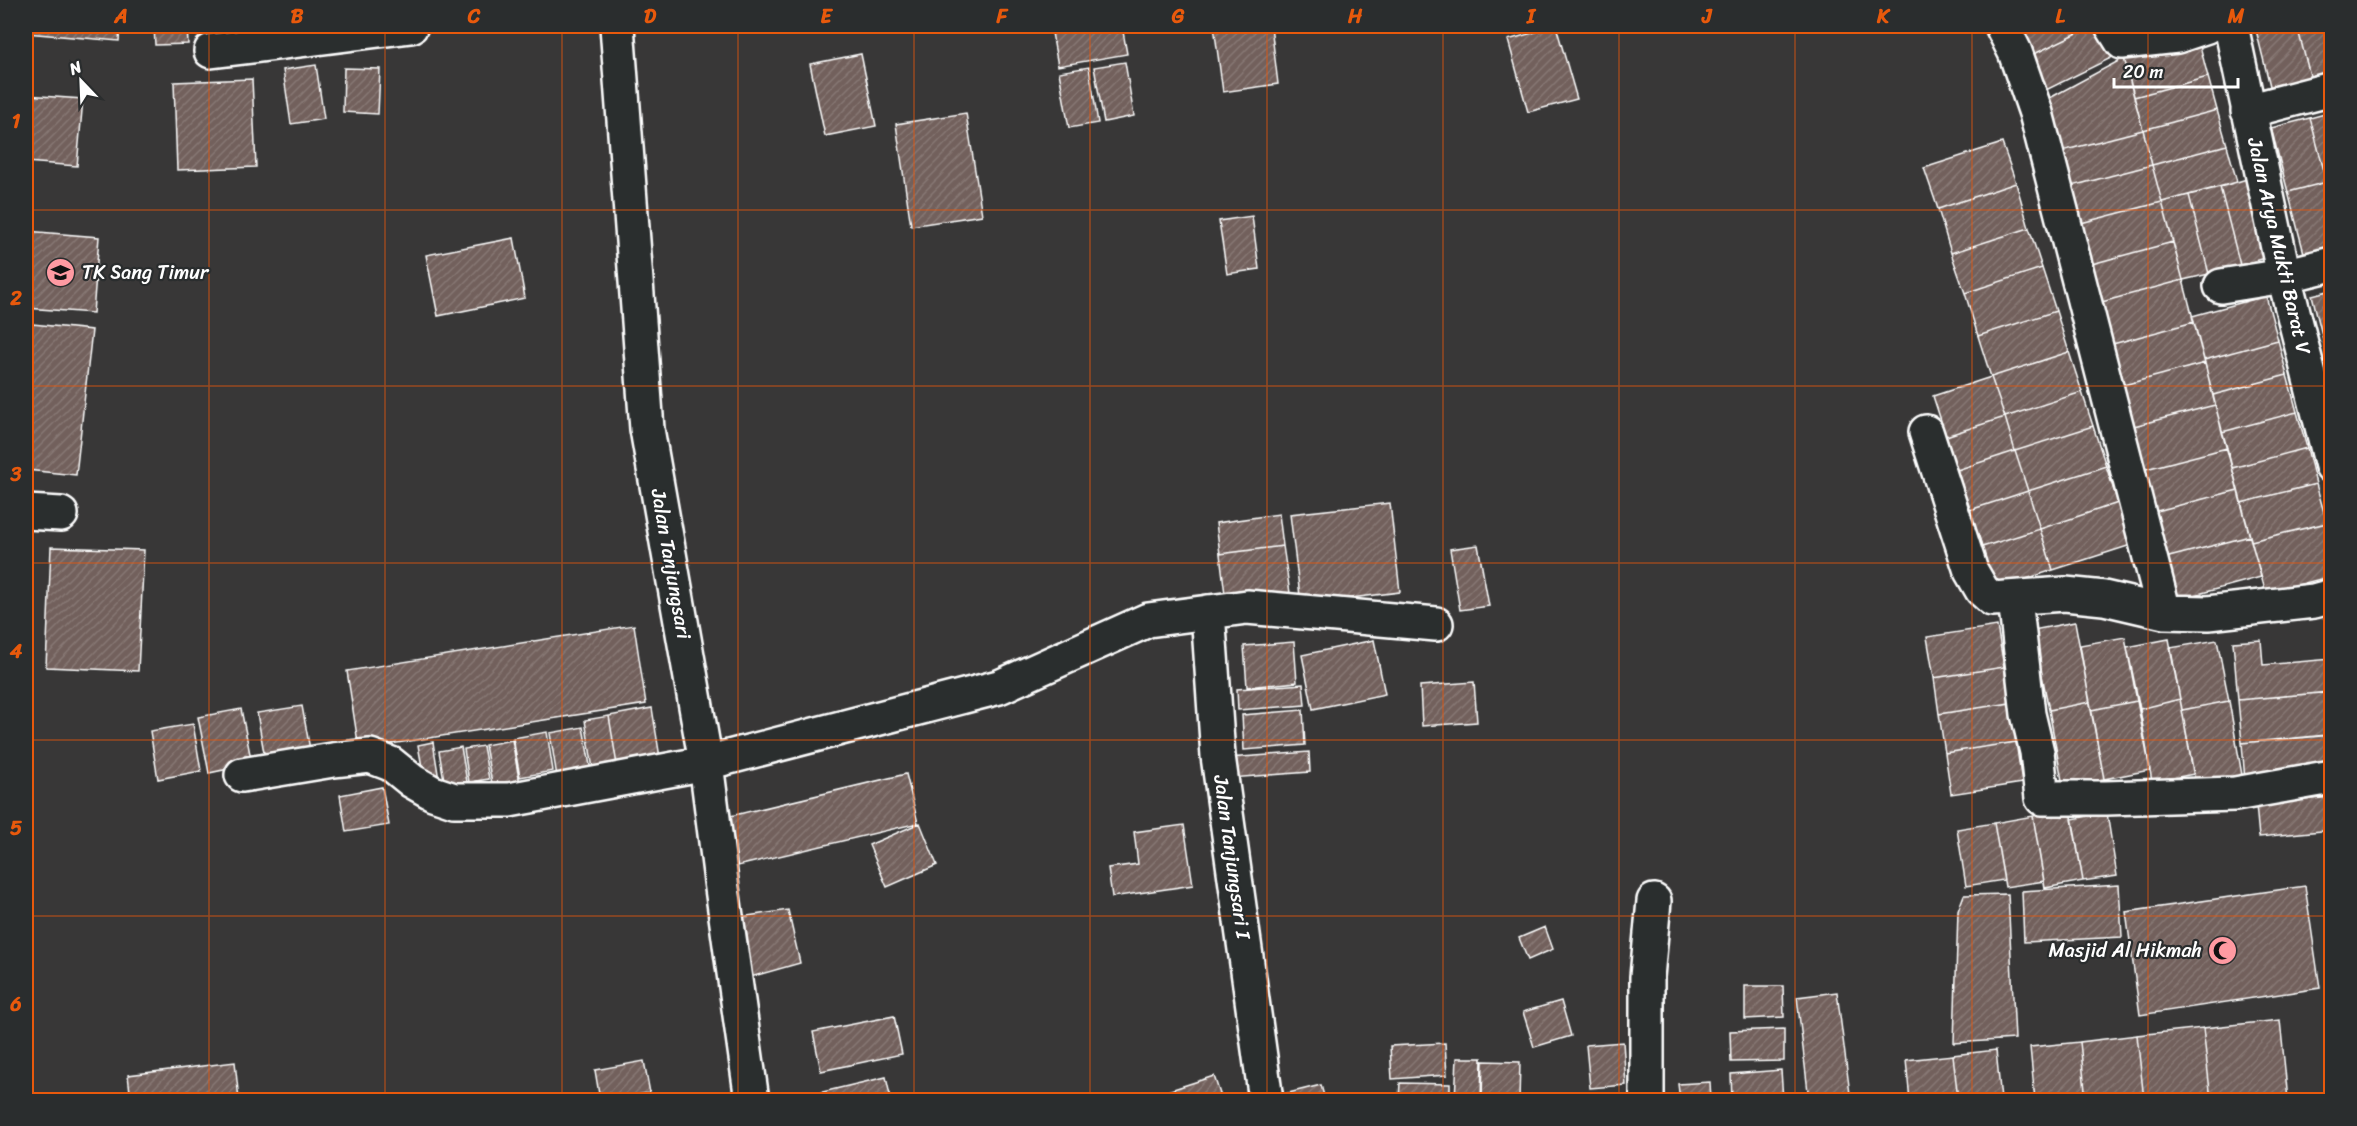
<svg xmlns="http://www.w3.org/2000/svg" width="2357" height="1126" viewBox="0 0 2357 1126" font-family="Sriracha,sans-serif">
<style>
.building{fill:url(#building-hatch);stroke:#fff;stroke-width:1.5}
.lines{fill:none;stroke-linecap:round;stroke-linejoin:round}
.minor-casing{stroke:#fff;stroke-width:38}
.minor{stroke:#2a2d2e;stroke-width:33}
.grid{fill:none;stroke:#e8590c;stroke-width:1.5;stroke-opacity:0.55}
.labels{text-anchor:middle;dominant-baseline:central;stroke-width:4.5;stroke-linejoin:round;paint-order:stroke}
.street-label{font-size:20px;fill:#fff;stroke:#2a2d2e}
.poi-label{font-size:20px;fill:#fff;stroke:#2a2d2e;text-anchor:start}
.neatline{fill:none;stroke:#e8590c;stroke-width:2}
.grid-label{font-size:20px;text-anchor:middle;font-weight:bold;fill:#e8590c}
</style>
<defs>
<pattern id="building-hatch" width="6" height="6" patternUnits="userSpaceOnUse" patternTransform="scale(1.5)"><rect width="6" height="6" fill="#72605b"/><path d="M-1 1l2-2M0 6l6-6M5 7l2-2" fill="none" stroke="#877874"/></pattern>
</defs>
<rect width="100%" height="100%" fill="#383737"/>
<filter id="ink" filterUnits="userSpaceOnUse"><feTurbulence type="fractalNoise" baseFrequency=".0167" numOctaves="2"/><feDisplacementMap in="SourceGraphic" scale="12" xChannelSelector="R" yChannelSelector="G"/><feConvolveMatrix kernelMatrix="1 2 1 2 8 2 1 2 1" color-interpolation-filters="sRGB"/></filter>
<g filter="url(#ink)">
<path class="building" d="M26,26h94l-1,15 -93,-8z
M154,26h33l1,18 -33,1z
M1098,26h24l5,28 -69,12 -6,-33z
M1214,26h57l7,58 -55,8z
M1556,26l21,73 -49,13 -20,-72z
M2015,26h77l-62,30z
M2092,26h8l15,30 -69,34 -16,-34z
M2273,26h24l15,57 -40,11 -16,-64z
M2297,26h35v52l-20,5z
M2198,38l10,39 -74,20 -10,-39z
M861,54l15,72 -51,10 -15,-72z
M2124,58l19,72 -85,22 -12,-52z
M1125,62l9,54 -30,6 -10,-55z
M316,65l8,54 -33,5 -8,-54z
M1089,67l9,56 -29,5 -10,-56z
M344,68l36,1 -2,45 -35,-2z
M2208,77l9,33 -74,20 -9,-33z
M252,79l4,88 -79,3 -3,-88z
M26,95l57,4 -6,67 -51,-4z
M2217,110l10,35 -75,20 -9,-35z
M2332,112v68l-5,2 -17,-64z
M966,113l16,102 -71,11 -15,-102z
M2310,118l17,64 -39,10 -17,-64z
M2143,130l9,35 -84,22 -10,-35z
M2002,143l14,40 -78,26 -14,-41z
M2227,145l10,37 -75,20 -10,-37z
M2152,165l10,37 -85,22 -9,-37z
M2247,179l21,78 -28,8 -20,-78z
M2327,182l5,17v51l-27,7 -17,-65z
M2016,183l13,45 -78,25 -13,-44z
M2220,187l20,78 -31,9 -20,-79z
M2189,195l20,79 -26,6 -21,-78z
M2162,202l11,40 -85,23 -11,-41z
M1252,216l7,53 -32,5 -8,-53z
M2029,228l13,40 -77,25 -14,-40z
M26,231l73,6 -6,76 -67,-5z
M514,238l11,60 -87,18 -12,-61z
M2173,242l10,38 -85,23 -10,-38z
M2042,268l14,43 -78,25 -13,-43z
M2183,280l11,42 -85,23 -11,-42z
M2332,290v85l-20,-80z
M2266,296l12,44 -74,20 -12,-44z
M2056,311l13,41 -78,25 -13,-41z
M2194,322l11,41 -85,23 -11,-41z
M32,324l60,6 -16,145 -50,-5v-86z
M2278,340l9,35 -74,20 -9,-35z
M2069,352l13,40 -77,25 -14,-40z
M2205,363l10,42 -85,22 -10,-41z
M2287,375l10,37 -75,20 -9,-37z
M1991,377l14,40 -59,19 -13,-40z
M2082,392l11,34 -78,25 -10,-34z
M2215,405l12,43 -85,22 -12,-43z
M2297,412l10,36 -75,20 -10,-36z
M2005,417l10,34 -58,19 -11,-34z
M2093,426l13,40 -78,25 -13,-40z
M2227,448l11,42 -85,22 -11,-42z
M2307,448l9,36 -75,19 -9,-35z
M2015,451l13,40 -58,19 -13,-40z
M2106,466l12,37 -78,26 -12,-38z
M2316,484l11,39 -76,18 -10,-38z
M2238,490l12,46 -85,22 -12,-46z
M2028,491l12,38 -58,18 -12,-37z
M1390,503l10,89 -99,12 -11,-90z
M2118,503l13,42 -78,25 -13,-41z
M1279,514l4,32 -63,8 -4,-31z
M2327,523l5,17v36l-66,17 -15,-52z
M2040,529l13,41 -58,19 -13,-42z
M2250,536l11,41 -85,23 -11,-42z
M1478,545l11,61 -29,4 -10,-61z
M1283,546l7,47 -64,9 -6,-48z
M51,547l93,3 -6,121 -92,-4z
M2075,622l15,80 -41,8 -16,-80z
M634,625l12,79 -287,45 -12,-78z
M1997,626l7,41 -70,11 -7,-41z
M2125,637l12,64 -46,9 -11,-65z
M2169,639l11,60 -40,10 -13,-62z
M1374,640l11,54 -72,15 -11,-54z
M2217,640l12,61 -47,9 -12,-62z
M2261,640l2,25 69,-6v33l-94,8 -5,-58z
M1294,642l3,40 -50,5 -3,-41z
M2004,667l6,36 -71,11 -5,-36z
M1474,682l3,40 -55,4 -2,-40z
M1303,684l2,21 -67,5 -1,-21z
M2329,692l3,43 -90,8 -4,-43z
M2180,699l14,75 -42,8 -12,-73z
M2137,701l13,69 -46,9 -13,-69z
M2229,701l13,74 -47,8 -13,-73z
M2090,702l14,77 -41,7 -14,-76z
M2010,703l6,39 -71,11 -6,-39z
M302,706l9,49 -45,9 -9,-51z
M652,708l9,56 -43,7 -9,-55z
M241,709l11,55 -43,9 -11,-56z
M1303,710l2,35 -61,5 -2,-35z
M609,716l9,55 -24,4 -9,-55z
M193,724l8,47 -43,8 -8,-48z
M583,727l8,44 -34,6 -7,-44z
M547,732l6,39 -33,6 -7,-39z
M2326,735l2,38 -83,8 -3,-38z
M512,740l8,44 -27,5 -8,-44z
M433,742l6,38 -14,3 -7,-38z
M2016,742l6,41 -71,11 -6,-41z
M483,746l6,33 -20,3 -5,-33z
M461,747l6,35 -22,4 -6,-35z
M1309,752l1,20 -80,6 -2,-20z
M906,774l12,49 -185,44 -11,-49z
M382,787l7,38 -43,7 -6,-37z
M2332,797v33l-73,7 -3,-32z
M2071,810l12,71 -38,7 -12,-72z
M2107,813l10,63 -34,5 -11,-62z
M2033,816l11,65 -39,6 -11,-64z
M920,823l17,42 -50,22 -18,-42z
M1994,823l10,57 -38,6 -9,-57z
M1184,825l9,60 -81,12 -4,-29 30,-4 -4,-32z
M2119,885l3,52 -98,5 -2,-51z
M2305,886l15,102 -180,27 -14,-103z
M2008,894l7,145 -61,4 4,-132 6,-16z
M788,910l12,53 -64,18 -2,-63z
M1545,927l8,22 -25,11 -9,-22z
M1745,986h38l1,31 -39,2z
M1837,992l13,102 -41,6 -12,-103z
M1561,1001l10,35 -37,11 -11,-35z
M894,1016l8,38 -81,17 -8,-39z
M2280,1020l8,80h-77l-8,-72z
M2203,1028l8,72h-67l-7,-65z
M1784,1029v32l-53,1 -1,-31z
M2137,1035l7,65h-58l-6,-58z
M1623,1042l3,43 -36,3 -4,-43z
M2080,1042l6,58h-51l-5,-53z
M1445,1043l2,32 -55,4 -2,-33z
M1996,1050l5,50h-43l-5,-45z
M1953,1055l5,45h-48l-4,-40z
M1457,1058h25l-1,42h-26z
M644,1061l6,32 -50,7 -5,-30z
M1483,1061l37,1 -1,38h-37z
M235,1062l4,38h-108l-3,-25z
M1781,1070l2,30h-51l-1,-26z
M1214,1076l8,24h-65l-2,-5z
M886,1077l5,23h-98v-1z
M1710,1082l1,18h-31l-2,-16z
M1400,1083l50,1v16h-51z
M1321,1085l4,15h-53v-3z"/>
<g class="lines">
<defs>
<path id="minor" d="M617,26l30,403 59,334 15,118 31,219
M2002,26l13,26 21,61 128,499
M2112,26l10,16 55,-6 30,-10
M2231,26l53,250 48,190
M211,51l200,-25
M2248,111l84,-22
M2221,286l63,-10 48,-12
M1926,432l45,139 11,19 10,9 73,-5 39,4 60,14 44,1 106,-12 18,-5
M26,512l35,2
M2015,599l13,115 9,38 5,46h64l129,-4 97,-17
M1208,612l10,144 48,344
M242,775l91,-15 37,-4 21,8 21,17 21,12 21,7h55l197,-37 293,-76 149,-67 99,-13 189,17
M1647,1100v-123l7,-76"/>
</defs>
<use href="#minor" class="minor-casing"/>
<use href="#minor" class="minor"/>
</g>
</g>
<path class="grid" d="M209,26v1074M385,26v1074M562,26v1074M738,26v1074M914,26v1074M1090,26v1074M1267,26v1074M1443,26v1074M1619,26v1074M1795,26v1074M1972,26v1074M2148,26v1074M26,210h2306M26,386h2306M26,563h2306M26,740h2306M26,916h2306"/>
<defs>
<symbol id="school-disc" viewBox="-11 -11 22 22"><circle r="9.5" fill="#ff9aa2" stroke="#2a2d2e"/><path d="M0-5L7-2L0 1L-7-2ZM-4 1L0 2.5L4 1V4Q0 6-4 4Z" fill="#111"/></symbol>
<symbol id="mosque-disc" viewBox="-11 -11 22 22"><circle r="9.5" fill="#ff9aa2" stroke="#2a2d2e"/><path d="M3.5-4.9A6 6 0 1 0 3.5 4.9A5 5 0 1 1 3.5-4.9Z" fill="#111"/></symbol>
</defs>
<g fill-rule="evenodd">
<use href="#school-disc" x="44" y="256" width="33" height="33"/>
<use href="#mosque-disc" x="2206" y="934" width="33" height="33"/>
</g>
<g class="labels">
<g class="street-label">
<text transform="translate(2279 246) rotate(77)">Jalan Arya Mukti Barat V</text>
<text transform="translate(671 564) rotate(80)">Jalan Tanjungsari</text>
<text transform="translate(1232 857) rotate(82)">Jalan Tanjungsari I</text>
</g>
<g class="poi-label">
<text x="82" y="272">TK Sang Timur</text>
<text x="2202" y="950" text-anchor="end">Masjid Al Hikmah</text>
</g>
</g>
<rect width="2357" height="1126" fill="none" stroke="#2a2d2e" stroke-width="66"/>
<g transform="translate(81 81) rotate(337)" stroke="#2a2d2e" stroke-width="4.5" paint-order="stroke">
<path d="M0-4.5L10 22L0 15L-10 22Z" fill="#ffffff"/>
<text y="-9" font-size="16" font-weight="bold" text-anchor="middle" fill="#ffffff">N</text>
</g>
<path d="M2114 78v9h124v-9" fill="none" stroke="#ffffff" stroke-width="3"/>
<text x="2123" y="78" font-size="18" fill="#ffffff" stroke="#2a2d2e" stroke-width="4.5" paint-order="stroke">20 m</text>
<rect x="33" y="33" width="2291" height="1060" class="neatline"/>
<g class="grid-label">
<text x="121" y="23">A</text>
<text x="297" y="23">B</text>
<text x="474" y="23">C</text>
<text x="650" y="23">D</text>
<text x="826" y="23">E</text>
<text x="1002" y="23">F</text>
<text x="1178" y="23">G</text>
<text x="1355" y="23">H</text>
<text x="1531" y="23">I</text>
<text x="1707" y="23">J</text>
<text x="1883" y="23">K</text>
<text x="2060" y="23">L</text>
<text x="2236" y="23">M</text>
<text x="16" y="128">1</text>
<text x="16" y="305">2</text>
<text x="16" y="481">3</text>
<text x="16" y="658">4</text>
<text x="16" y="835">5</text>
<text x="16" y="1011">6</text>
</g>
</svg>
